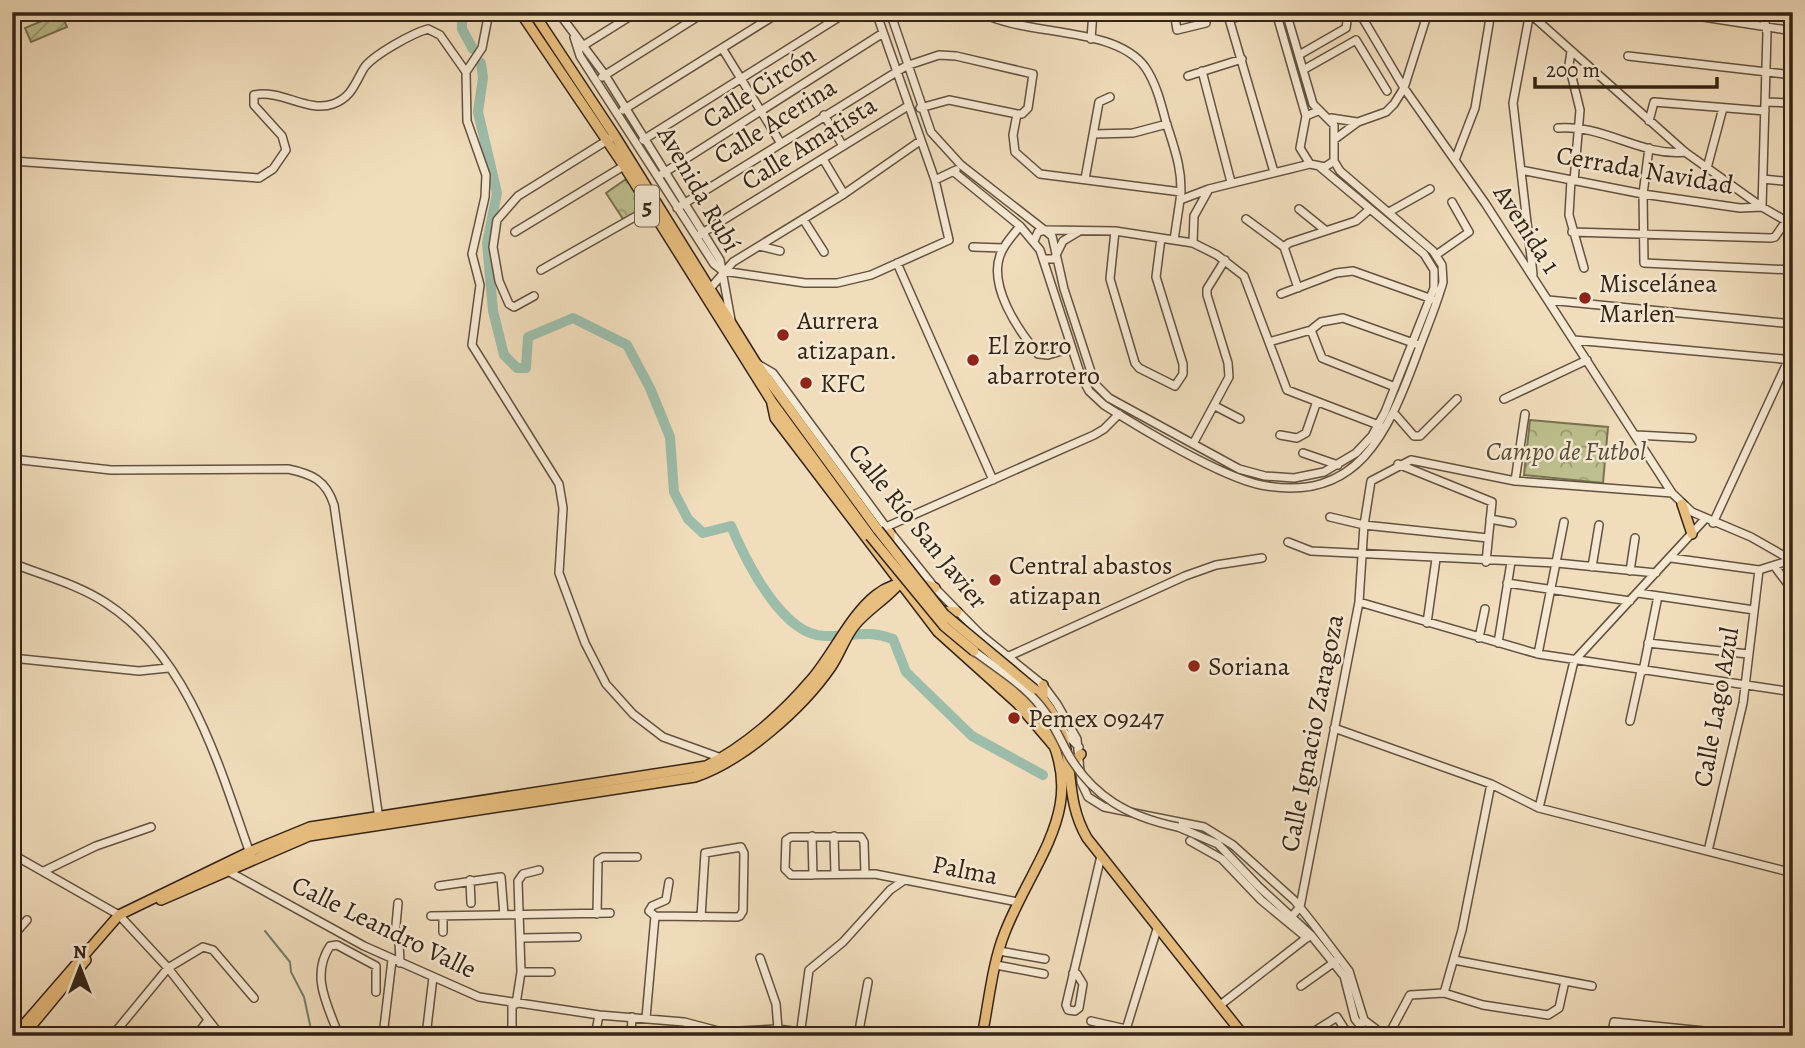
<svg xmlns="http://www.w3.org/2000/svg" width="1805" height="1048" viewBox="0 0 1805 1048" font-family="Alegreya,serif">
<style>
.park{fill:url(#park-crowns);stroke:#787252;stroke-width:2}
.garden{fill:url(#garden-furrows);stroke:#787252;stroke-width:2}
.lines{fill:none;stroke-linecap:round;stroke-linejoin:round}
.stream{stroke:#72806f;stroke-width:2}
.river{stroke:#9cbdaa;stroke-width:10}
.minor-casing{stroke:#635240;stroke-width:10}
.major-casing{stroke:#342416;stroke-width:12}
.minor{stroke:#f6e9d3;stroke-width:7}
.major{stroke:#e8be7e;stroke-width:9}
.minor-bridge-casing{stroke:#635240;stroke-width:10;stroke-linecap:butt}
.major-bridge-casing{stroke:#342416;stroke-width:12;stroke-linecap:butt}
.minor-bridge{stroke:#f6e9d3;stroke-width:7}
.major-bridge{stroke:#e8be7e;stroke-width:9}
.poi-dot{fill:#8f2418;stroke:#f6e9d3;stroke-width:2.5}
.labels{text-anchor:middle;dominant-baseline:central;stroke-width:5;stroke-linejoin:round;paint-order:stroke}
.shield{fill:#f6e9d3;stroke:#6e5f4f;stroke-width:2}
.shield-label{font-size:24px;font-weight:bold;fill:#342416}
.street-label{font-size:26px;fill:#342416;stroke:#f6e9d3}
.poi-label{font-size:26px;fill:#342416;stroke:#f6e9d3;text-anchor:start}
.park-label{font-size:26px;font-style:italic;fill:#564b34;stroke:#f6e9d3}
</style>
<defs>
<pattern id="park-crowns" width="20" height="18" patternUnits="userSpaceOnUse" patternTransform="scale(1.75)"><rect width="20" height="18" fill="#bdc08e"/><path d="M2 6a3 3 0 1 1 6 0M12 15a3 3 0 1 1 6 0" fill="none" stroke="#9a9c73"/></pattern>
<pattern id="garden-furrows" width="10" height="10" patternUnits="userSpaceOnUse" patternTransform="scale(1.75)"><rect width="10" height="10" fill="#bdc08e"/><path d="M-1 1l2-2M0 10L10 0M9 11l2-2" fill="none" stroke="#9a9c73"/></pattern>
</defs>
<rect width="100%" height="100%" fill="#f1ddbc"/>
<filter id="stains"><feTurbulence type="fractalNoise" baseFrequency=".00286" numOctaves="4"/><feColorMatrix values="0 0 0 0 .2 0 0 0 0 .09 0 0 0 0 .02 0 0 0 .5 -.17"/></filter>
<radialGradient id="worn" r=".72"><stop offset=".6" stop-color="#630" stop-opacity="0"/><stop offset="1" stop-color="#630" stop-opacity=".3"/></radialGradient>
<path class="park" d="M629,177l20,30 -26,12 -17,-26z
M1530,420l78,7 -5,56 -79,-8z"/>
<path class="garden" d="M61,13l6,14 -36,15 -6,-14z"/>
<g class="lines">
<path class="stream" d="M265,931l25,31 1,10 13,25 8,37 4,2"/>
<path class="river" d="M462,12v17l11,20
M481,63l2,15 -5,34 19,81 -10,50 6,68 11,44 13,13h9l2,-31 45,-19 54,27 23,43 20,49 4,55 14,27 15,14 28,-7c14,33 51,110 94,110 27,1 42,-7 68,3l13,33 66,64 71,39"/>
<defs>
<path id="minor" d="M558,12l47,63 115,185 11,60
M890,12l41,120 30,33 91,71 12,53 31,95 14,14 130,71 26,7 29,2 30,-6 32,-19 16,-17 13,-24 49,-124v-18l-10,-16 -104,-87
M980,12c45,25 134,13 165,55 11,16 16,36 21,55 8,25 18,51 14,78
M1174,12l3,18 29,-7
M1227,12l47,160
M1276,12l30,104
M1286,12l27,92 21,21v36l-9,6 -15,-3 -10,-16 6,-32 12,-5
M1359,12l45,76 81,115 187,290 20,19 59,25 42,24
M1528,12l157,140 77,55 31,18
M1530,12l-17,91 20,171
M1671,12l122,19
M1231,19l22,-7
M574,37l6,19 16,25 118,183 9,7
M1091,39l2,-27
M581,47l56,-35
M722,48l58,94
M1571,51l-2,14 11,45 -6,71
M1299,55l47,-27 1,-7 -4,-6
M1628,56l165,19
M1303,70l53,-30 31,51
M1202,71l29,111
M466,72l16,-24 7,-36
M1188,76l54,-17
M602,77l103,-65
M1765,102l28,1
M920,108l29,-8 68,14
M623,110l157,-98
M1017,114l-4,21 2,17 25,22 141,18
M824,115l19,31
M1331,118l26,4
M1649,121l5,-19 111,9
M1558,128c45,-4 84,29 127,24
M1094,134l39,-1 34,-9
M1335,139l23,-17 28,-10 8,-8 10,-16 24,-76
M643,140l204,-128
M1649,148l-6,46 1,69 149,7
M823,159l21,35
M1455,160l20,-52 16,-96
M12,161l247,17 14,-9 13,-19 -4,-14 -28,-31v-10c27,-6 54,18 79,9 19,-7 22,-21 31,-36 9,-13 49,-35 64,-39l12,6 26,37 1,49 19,54 -1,22 -13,57 8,31 -8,60 87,139 4,24 -4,65 26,70 21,41 27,30 30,23 61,22
M1707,168l16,-60
M1521,170l122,24 97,14 22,-1 5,-174 -4,-21
M954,172l66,54 20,24 41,126 8,15 15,14c36,23 117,72 157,80 97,19 127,-53 155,-128 9,-25 20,-50 27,-75l-1,-17 -9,-14 -93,-80 -6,-10
M662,174l221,-141
M1085,179l14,-77 11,-5
M1763,179l30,3
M935,180l21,-10
M1571,180l-2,35 15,53
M1209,189l101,-25
M677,208l229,-142 33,-11 17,1 77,18 -5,34 -6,6h-5
M1299,209l26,21
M1389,212l41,-23
M803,219l21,33
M1246,219l38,28
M1020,226c-6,8 -15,17 -19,27 -14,32 17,77 37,101l10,1 24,-7
M1115,231l-5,48 25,84 4,5 36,18 8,-12v-10l-27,-87 5,-39
M515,232l112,-68
M1572,232l199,6 4,-1 11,-16
M699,235l209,-129
M1174,240l6,-40 29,-11 -15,27 -1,27
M1034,241l4,-9 8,-2 69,1 78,12 24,12 27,21 43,114 94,36
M759,246l21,5
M973,247l30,1
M1284,247l5,-4 67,-22 14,-12
M1284,247l14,41
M1436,255l33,-23 -17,-30
M1044,259h10l9,-18 15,-9
M897,263l96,217
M541,270l113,-64
M723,271l82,12h32l34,-8 78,-35 -14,-60 -59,-168
M708,291l25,-29 111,-68 76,-53
M1281,294l55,-21 17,-2 79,28
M534,296l-20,11 -5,-3 -10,-23 -6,-34 4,-27 21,-24 93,-58
M1548,300l245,24
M1311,330l11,28 73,29
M1574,340l219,20
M1269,342l42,-12 10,-8 22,-4 73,26
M756,363l17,10 113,154 49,61 46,47 62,50 14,19 20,35 4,43 7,15 16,10 100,20 29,18 62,56 19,24 35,46 15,49 21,16
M1504,399l83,-39
M1215,406l25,13
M1394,413l20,23h6l37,-37
M1280,435l17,3 9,-5 10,-29
M1636,435l56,3
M1193,444l36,-67 -1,-14 -21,-68v-6l18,-29
M1303,453l35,12
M12,459l99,11 177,-1c24,5 38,11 46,36l45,314
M1398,464l94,38 -6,60
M1515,481l10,-67
M1330,517l34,8 124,13
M1490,519l22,4
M1713,523l80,-173
M886,527l208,-92 10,-6 15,-15
M1288,542l23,9 246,12 99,10
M1671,558l88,12 32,-10 2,-12
M12,563c32,13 65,21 94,40 85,55 114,167 146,256
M1592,567l7,-42
M1775,567l18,24
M1630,571l5,-33
M1507,583l123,18
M1638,593l116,17
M1359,602l179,52 255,38
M1427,623l9,-64
M1479,638l6,-29
M1498,643l13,-81
M1648,643l100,11
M1538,654l26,-132
M1007,657l178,-81 31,-11 46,-7
M12,658l127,13 29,-3
M1643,671l15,-75
M1630,721l11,-50
M1334,728l157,56 48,24 254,65
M1063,731l16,16
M1539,808l35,-147 131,-142
M1178,827l40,17 40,42 53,49 33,41 11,43 14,17
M812,836l1,39
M834,836l1,38
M1190,841l32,18 39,41 46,38
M1708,851l35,-148 16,-133
M12,854l107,61 49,53 53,68
M224,869l140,77 115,51 120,18 85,7 38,10 56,-3 48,7
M44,871l52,-25 55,-19
M865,874l-1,-32 -3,-5h-70l-5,3 -1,29 6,6 84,-1 143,28
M470,880l1,23
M439,886l62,-9 3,38
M398,903l-3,33 4,6 1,21
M597,914l1,-54 5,-3h34
M431,916l179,-3
M655,916l82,1 3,-1 3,-5 1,-58 -3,-6 -36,6 -4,64
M1292,916l8,-9 59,-305 5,-77 7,-44 40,-21 104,21 157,12
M363,918l32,18
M443,932v-16
M12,937l15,-17
M521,938l56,-1
M999,951l46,8
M760,958l16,46 2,25
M1454,960l138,26
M996,965l48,9
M521,972h30
M1073,973l4,1 6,10 -4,24 -4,3 -7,-1 -2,-5 35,-149
M1301,986l35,-25
M1444,993l18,-63 29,-146
M1444,993l39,12 65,10 11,-7 6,-27
M516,1004l5,-32 -3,-91 5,-7 16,-4
M1219,1006l90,-70
M646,1018l9,-102 -6,-5 3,-5 14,-6 3,-18
M1091,1021l35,8
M983,1033l15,3
M112,1036l56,-68 35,-21 10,3 41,48
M196,1036l12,-16
M339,1036c-11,-30 -29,-60 -9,-90l7,-1 39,21v26
M383,1036l9,-76
M426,1036l7,-59
M512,1036v-32
M595,1036l4,-21
M631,1036l1,-19
M800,1036l9,-66 34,-28 47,-52 13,-9
M858,1036l10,-54
M1124,1036l33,-107
M1307,1036l30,-19 12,19
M1388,1036l22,-41 34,-2
M1611,1036l3,-14 140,14"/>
<path id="major" d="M520,12l104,154 148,236 98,134
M533,12l82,124 141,227 122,167
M772,404l3,14 163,214 80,72 35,41
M1682,504l10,30
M885,547l5,-6v-8
M939,616l5,-5 13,1
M974,651c19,27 50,41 67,69 52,83 -6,136 -36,212 -13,32 -16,70 -23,104
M1043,685v14
M1034,689c51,52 23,97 53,149l157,198
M1071,765l10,-11
M161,900l148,-64 386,-59c48,-16 107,-68 136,-110 9,-13 14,-30 24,-42 12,-15 30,-25 43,-40
M14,1036l105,-121 130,-63 61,-25 396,-61c38,-19 76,-52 104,-85 34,-37 59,-121 125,-93
M23,1036l63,-76"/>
</defs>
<use href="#minor" class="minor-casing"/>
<use href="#major" class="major-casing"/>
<use href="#minor" class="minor"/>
<use href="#major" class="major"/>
<defs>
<path id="minor-bridge" d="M974,651c21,16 46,31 63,51 13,14 21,33 30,50 25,45 62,65 111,75"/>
<path id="major-bridge" d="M878,530l66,84 90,75
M870,536l74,90 30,25"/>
</defs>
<use href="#minor-bridge" class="minor-bridge-casing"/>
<use href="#major-bridge" class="major-bridge-casing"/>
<use href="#minor-bridge" class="minor-bridge"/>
<use href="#major-bridge" class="major-bridge"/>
</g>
<g class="poi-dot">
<circle cx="1585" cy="298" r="7"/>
<circle cx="783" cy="335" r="7"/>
<circle cx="973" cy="360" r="7"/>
<circle cx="806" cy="383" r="7"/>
<circle cx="995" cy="580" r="7"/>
<circle cx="1194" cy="666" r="7"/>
<circle cx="1014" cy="718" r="7"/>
</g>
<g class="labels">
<rect class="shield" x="635" y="185.5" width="24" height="41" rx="5"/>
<g class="shield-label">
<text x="647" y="206">5</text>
</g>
<g class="street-label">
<text transform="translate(759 87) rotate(-33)">Calle Circón</text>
<text transform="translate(775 121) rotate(-32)">Calle Acerina</text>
<text transform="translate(809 143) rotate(-32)">Calle Amatista</text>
<text transform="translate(1645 170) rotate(10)">Cerrada Navidad</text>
<text transform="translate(699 189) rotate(60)">Avenida Rubí</text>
<text transform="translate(1527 229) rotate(57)">Avenida 1</text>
<text transform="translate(918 526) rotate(51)">Calle Río San Javier</text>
<text transform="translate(1716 707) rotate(-80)">Calle Lago Azul</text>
<text transform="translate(1312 733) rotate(-79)">Calle Ignacio Zaragoza</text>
<text transform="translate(965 870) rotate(11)">Palma</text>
<text transform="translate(384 927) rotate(26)">Calle Leandro Valle</text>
</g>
<g class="poi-label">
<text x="1599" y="283">Miscelánea<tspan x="1599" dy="30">Marlen</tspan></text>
<text x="797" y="320">Aurrera<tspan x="797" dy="30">atizapan.</tspan></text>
<text x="987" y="345">El zorro<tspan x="987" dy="30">abarrotero</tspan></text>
<text x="820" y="383">KFC</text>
<text x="1009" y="565">Central abastos<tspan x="1009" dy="30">atizapan</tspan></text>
<text x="1208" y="666">Soriana</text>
<text x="1028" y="718">Pemex 09247</text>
</g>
<g class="park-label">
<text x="1566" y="451">Campo de Futbol</text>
</g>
</g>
<rect width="1805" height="1048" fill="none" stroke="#f1ddbc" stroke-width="42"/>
<rect x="14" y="14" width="1777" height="1020" fill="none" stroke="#342416" stroke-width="3.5"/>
<rect x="21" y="21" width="1763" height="1006" fill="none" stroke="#342416" stroke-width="2"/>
<g transform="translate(80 968)" stroke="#f6e9d3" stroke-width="5" paint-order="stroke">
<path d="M0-5L12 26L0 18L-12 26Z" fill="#342416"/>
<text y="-10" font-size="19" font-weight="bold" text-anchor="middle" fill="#342416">N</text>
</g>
<path d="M1535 77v10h182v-10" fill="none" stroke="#342416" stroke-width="3.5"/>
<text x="1546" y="77" font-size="21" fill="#342416" stroke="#f6e9d3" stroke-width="5" paint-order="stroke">200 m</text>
<rect width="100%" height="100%" filter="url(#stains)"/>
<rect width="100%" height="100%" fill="url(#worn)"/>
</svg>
